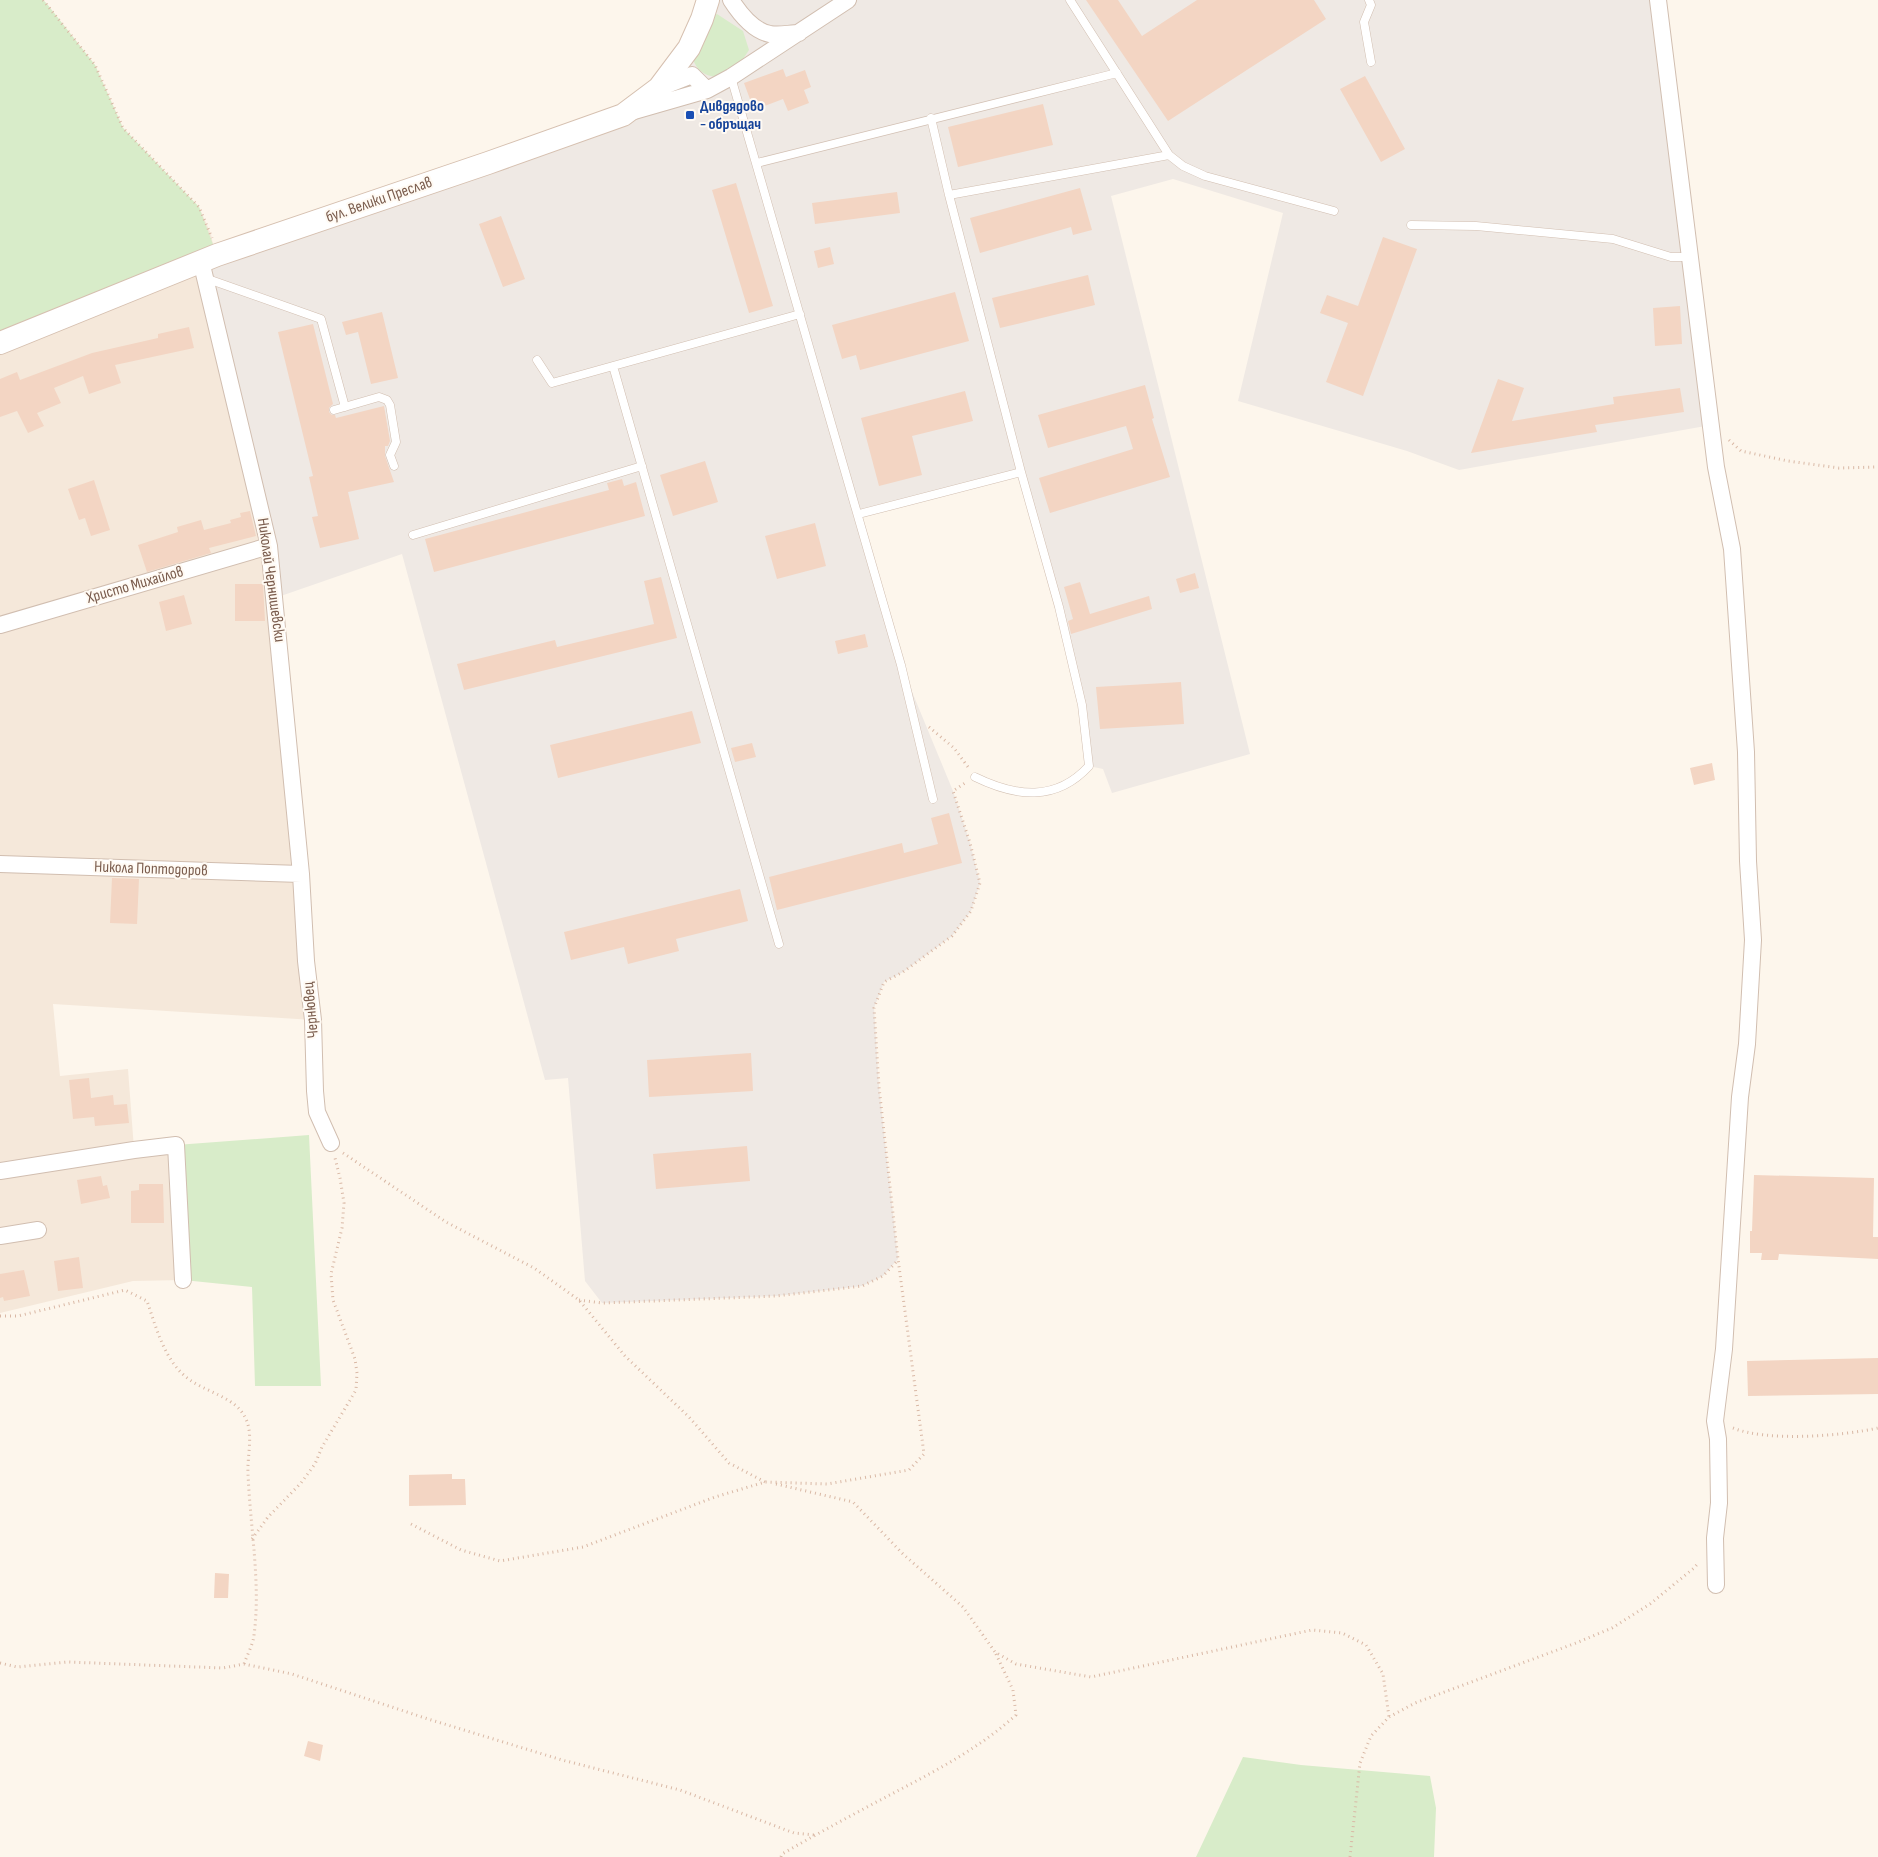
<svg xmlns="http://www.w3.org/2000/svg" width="1878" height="1857" viewBox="0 0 1878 1857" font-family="'Sofia Sans Condensed',sans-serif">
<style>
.residential{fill:#f5e8da}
.industrial{fill:#efe9e4}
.green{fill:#d8ecc9}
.building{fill:#f3d5c3}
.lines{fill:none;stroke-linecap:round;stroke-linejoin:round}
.service-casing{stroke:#d1beb0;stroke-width:9}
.minor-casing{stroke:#d1beb0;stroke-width:18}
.secondary-casing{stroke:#d6c0b0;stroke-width:24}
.path{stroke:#d9b8a5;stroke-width:3;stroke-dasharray:1 4;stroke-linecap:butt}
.service{stroke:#fff;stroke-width:8}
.minor{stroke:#fff;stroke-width:16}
.secondary{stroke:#fff;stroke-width:22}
.transit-dot{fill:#1a4fb4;stroke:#fffaf3;stroke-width:2}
.labels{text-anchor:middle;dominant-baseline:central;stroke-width:4;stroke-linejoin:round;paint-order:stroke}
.transit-label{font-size:16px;font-weight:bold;fill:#164399;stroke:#fffaf3;text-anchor:start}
.street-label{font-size:16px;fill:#7a5c4d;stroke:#fffaf3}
</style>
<rect width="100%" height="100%" fill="#fdf6ec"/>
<path class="residential" d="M0,0h43l4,4 48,61 28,63 76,79 12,27 58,312 44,474 -260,-16 7,72 68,-7 6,80 42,-4 7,135 -50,1 -133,32z"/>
<path class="industrial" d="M708,0h950l53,425 -252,45 -52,-19 -169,-50 45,-188 -110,-34 -62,17 139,558 -138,39 -9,-24 -14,-3 -7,-61 -61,-233 -162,42 42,151 52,126 17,52 10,40 -9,28 -19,25 -49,36 -19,10 -10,26 5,79 19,172 -15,17 -21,10 -86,10 -174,7 -17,-22 -17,-203 -23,2 -143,-526 -127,44 -70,-320 12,-23 271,-92 171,-75z"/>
<path class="green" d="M0,0h43l4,4 48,61 28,63 76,79 18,48 -217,88z
M717,14l26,17 6,19 -18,27c-27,1 -34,-3 -42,-28l13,-30z
M309,1135l12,251h-66l-3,-99 -69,-7 -7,-135z
M1243,1757l58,8 129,11 6,32 -2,49h-238z"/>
<path class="building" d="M1086,0h32l24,36 55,-36h117l12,19 -158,102z
M783,69l3,8 19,-7 6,17 -7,3 5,13 -21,8 -5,-12 -29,11 -10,-27z
M1365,76l40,73 -24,13 -41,-73z
M1043,104l10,41 -95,22 -10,-40z
M736,183l37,123 -24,7 -37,-123z
M1080,188l12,42 -19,5 -2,-8 -91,26 -10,-35z
M897,192l3,21 -85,11 -3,-21z
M501,216l24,63 -22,8 -24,-63z
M1383,237l34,12 -54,147 -37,-14 22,-59 -28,-10 7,-18 31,11z
M830,247l4,17 -16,4 -4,-17z
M1088,275l7,30 -95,23 -8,-30z
M955,292l14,49 -109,29 -4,-15 -14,4 -10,-34z
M1680,306l2,38 -27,2 -2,-38z
M382,312l16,66 -27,6 -13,-52 -12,3 -4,-13z
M313,324l20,80 -4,4v4l3,3h3l1,3 48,-12 6,35 -2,5h-3v10l9,26 -46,10 11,47 -39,9 -8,-31 6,-1 -9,-39 4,-1 -35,-144z
M189,327l5,21 -79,17 6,18 -32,11 -6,-18 -29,12 7,15 -24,10 7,13 -16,7 -11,-22 -17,6v-38l17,-7 3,8 72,-27 66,-15v-4z
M1498,379l26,9 -12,33 102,-17 -1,-7 67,-9 4,24 -89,13 2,7 -126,21z
M1145,385l9,33 -2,1 18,58 -120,36 -11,-35 94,-29 -7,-23 -78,22 -10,-33z
M965,391l8,30 -61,15 10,39 -43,11 -18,-68z
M705,461l13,41 -45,14 -13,-41z
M622,479l2,7 12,-4 9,34 -211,56 -9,-33 184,-49 -2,-7z
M94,480l16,50 -19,6 -6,-18 -6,2 -11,-31z
M250,511l6,25 -47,12 2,5 -64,19 -9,-27 40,-13 -1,-5 24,-7 3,10 27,-7 -1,-3 11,-3 -1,-4z
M815,523l11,43 -49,13 -12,-43z
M1195,573l4,15 -19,5 -4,-14z
M661,577l16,61 -213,52 -7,-26 98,-24 2,7 97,-23 -10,-43z
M1080,582l10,32 59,-18 3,13 -81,25 -3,-13 5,-2 -9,-32z
M235,584h28l2,37h-30z
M184,595l8,29 -26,7 -7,-29z
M865,634l3,13 -30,7 -3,-13z
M1181,682l3,42 -84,5 -4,-42z
M692,711l9,32 -143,35 -8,-33z
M752,743l4,14 -21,5 -4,-14z
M1712,763l3,17 -21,5 -4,-17z
M949,813l13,50 -185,47 -8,-33 133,-34 2,10 34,-9 -7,-26z
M112,878l27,1 -2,45 -27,-1z
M740,889l8,32 -72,18 3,12 -51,13 -4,-17 -53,13 -7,-28z
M751,1053l2,38 -104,6 -2,-37z
M89,1078l2,20 22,-3 1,10 13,-1 2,19 -34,3 -1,-9 -21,2 -4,-39z
M747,1146l3,35 -94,8 -3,-35z
M1754,1175l120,3 -1,59h5v22l-99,-5 -1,6h-17l1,-7h-12v-22h2z
M101,1176l2,10 4,-1 3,13 -29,6 -4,-24z
M139,1184h24l1,39h-33v-32l8,-1z
M79,1257l4,31 -25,3 -4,-30z
M24,1270l6,26 -26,5 -1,-4 -3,1v-24z
M1878,1358v36l-130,2 -1,-35z
M452,1474v5h13l1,26 -57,1v-31z
M215,1573l14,1 -1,24h-14z
M308,1741l15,4 -3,16 -16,-5z"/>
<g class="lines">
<defs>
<path id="service" d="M1070,0l99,155 14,11 22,10 129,35
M1369,0l2,5 -7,17 7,40
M731,77l170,588 32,134
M931,118l18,77 72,277 38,135 23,98 7,61c-33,36 -73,31 -114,11
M757,163l360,-90
M949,195l220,-40
M1411,225l65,1 137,13 58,18h19
M205,278l116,41 24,88
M537,360l15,23 248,-69
M613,366l166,578
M334,410l45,-13 8,3 3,5 6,37 -6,13 4,11
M859,514l162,-42
M413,535l229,-69"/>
<path id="minor" d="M731,0c9,14 22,31 39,34 9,2 20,-1 29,-1
M1658,0l58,467 16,82 14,203 2,109 5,79 -6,104 -7,53 -16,252 -9,72 3,18 1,64 -4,35 1,47
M707,90l24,-13 117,-77
M634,111l73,-21 -15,-15 -33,13
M201,261l68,285 32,328 5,87 7,59 2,71 2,21 14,31
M0,625l269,-79
M0,864l301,10
M0,1171l134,-21 42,-5 7,135
M0,1236l38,-6"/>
<path id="secondary" d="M0,343l217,-88 271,-92 135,-48 36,-27 30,-40 13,-29 6,-19"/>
</defs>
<use href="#service" class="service-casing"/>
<use href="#minor" class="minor-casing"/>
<use href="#secondary" class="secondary-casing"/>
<path class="path" d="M43,0l52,65 28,63 76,79 13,31
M1729,440l12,11 47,10 51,7 39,-1
M929,727l25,21 14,19
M343,1153l103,69 88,46 45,32 46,56 64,61 40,46 36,19
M579,1300l23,3 174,-7 86,-10 21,-10 15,-16
M0,1316h18l107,-26 22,11c9,26 17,58 39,76 18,15 48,19 59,40 9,17 2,38 3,56 2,53 13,111 6,162 -1,10 -7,20 -10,29
M1733,1428c34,14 109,8 145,0
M776,1484l77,18 50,52 60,53 32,45 21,12 75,13 221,-47 30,3 24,12 17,29 6,43
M411,1524l50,26 39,11 83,-14 132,-50 50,-15 62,2 82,-14 15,-16 -26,-195 -19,-172 -5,-79 10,-26 19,-10 49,-36 19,-25 9,-28 -10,-40 -17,-52 12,-8
M252,1539l16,-22 33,-34 14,-19 7,-17 34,-57 1,-17 -2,-14 -22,-59 -2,-26 11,-46 2,-25 -4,-25 -5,-20
M0,1663l17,4 51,-5 155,6 21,-4 48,10 136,45 134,41 118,30 114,43 21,2
M781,1857l1,-3c40,-23 81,-45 121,-66 40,-21 80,-43 113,-73l-3,-25 -18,-38
M1350,1857l10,-94 11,-27 18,-19 26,-14 161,-60 36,-15 38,-24 44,-36 5,-6"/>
<use href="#service" class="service"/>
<use href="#minor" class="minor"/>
<use href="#secondary" class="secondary"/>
</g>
<rect class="transit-dot" x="685" y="110" width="10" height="10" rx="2.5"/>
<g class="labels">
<g class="transit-label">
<text x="700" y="106">Дивдядово<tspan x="700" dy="18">- обръщач</tspan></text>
</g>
<g class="street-label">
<text transform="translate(379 200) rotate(-19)">бул. Велики Преслав</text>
<text transform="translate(271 580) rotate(82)">Николай Чернишевски</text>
<text transform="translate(135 585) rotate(-16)">Христо Михайлов</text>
<text transform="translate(151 869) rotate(2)">Никола Поптодоров</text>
<text transform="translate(311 1010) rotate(-95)">Чернювец</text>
</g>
</g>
</svg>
